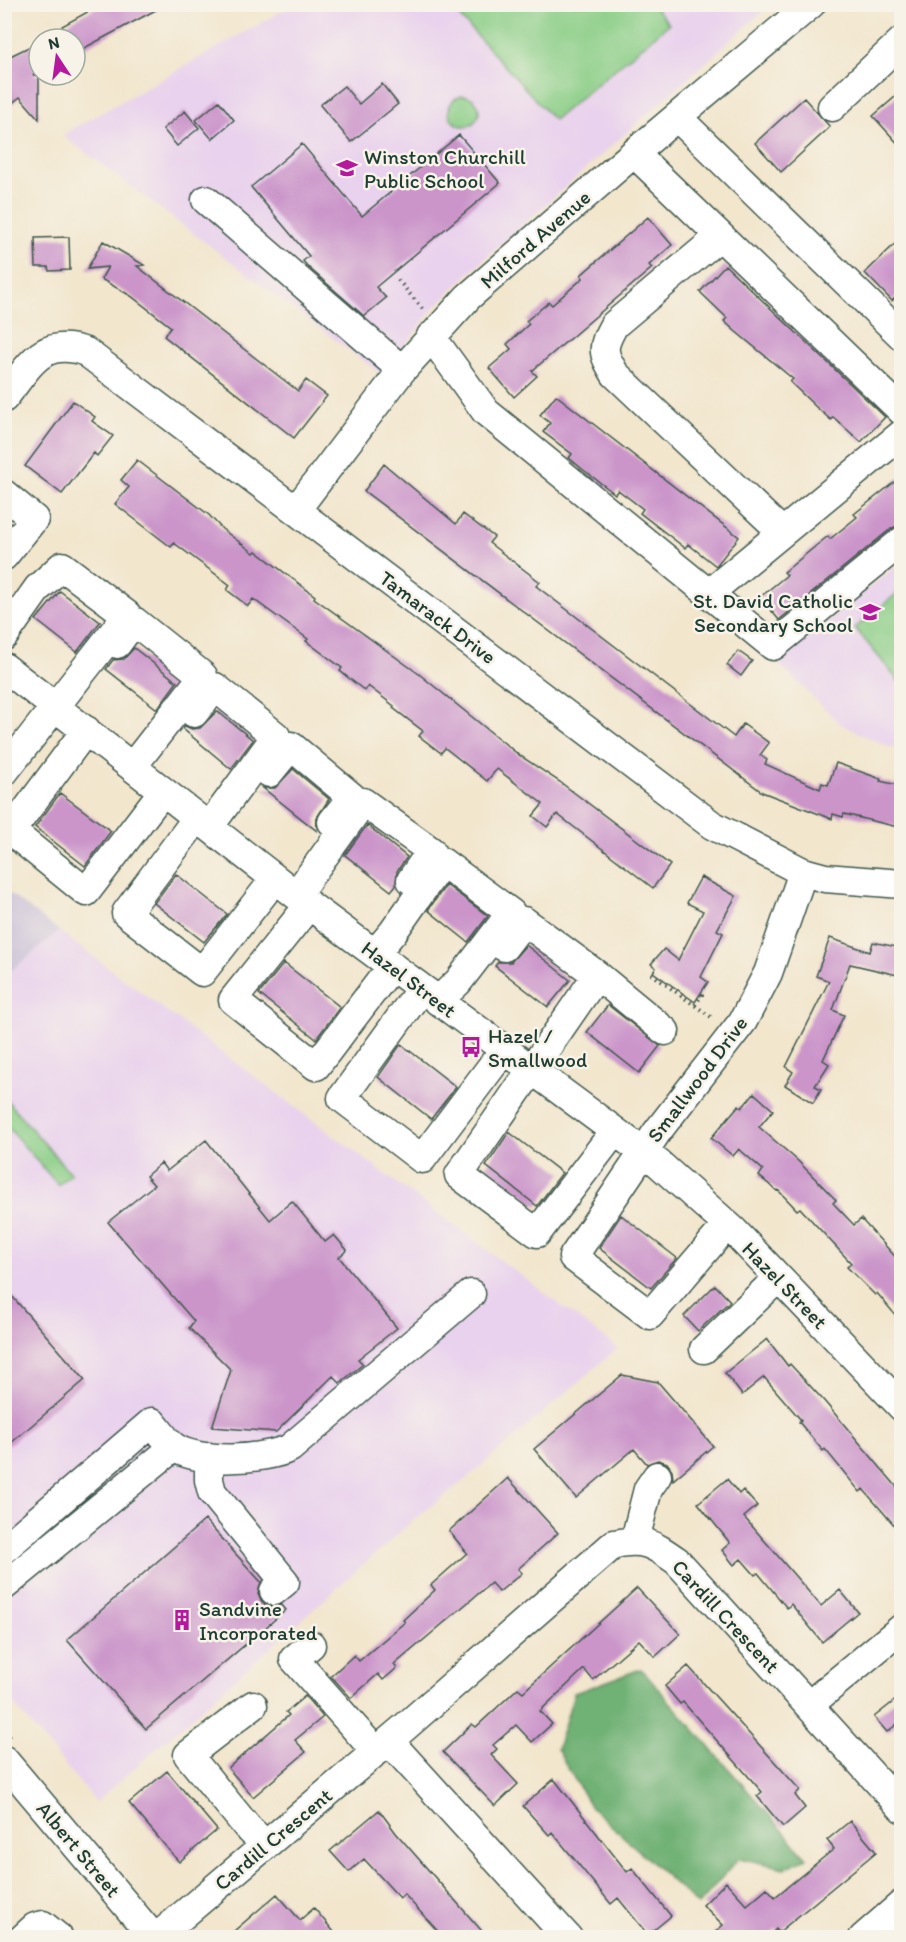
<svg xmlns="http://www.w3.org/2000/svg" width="906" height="1942" viewBox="0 0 906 1942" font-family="Itim,sans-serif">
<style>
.built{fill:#e9d2ed}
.industrial{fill:#c9bfd7}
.green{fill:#8bce87;stroke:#55865e;stroke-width:1.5}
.forest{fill:#70b174;stroke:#487754;stroke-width:1.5}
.building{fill:#cb95ca}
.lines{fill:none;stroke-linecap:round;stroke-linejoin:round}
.minor-casing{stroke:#3f564b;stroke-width:31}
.path{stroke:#3f564b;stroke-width:4;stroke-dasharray:1.5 4.5;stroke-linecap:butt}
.minor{stroke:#fff;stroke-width:28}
.labels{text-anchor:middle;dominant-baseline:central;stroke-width:5;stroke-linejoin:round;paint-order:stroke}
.poi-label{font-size:21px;fill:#1f3d34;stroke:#f7f3e8;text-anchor:start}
.street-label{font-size:21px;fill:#1f3d34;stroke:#f7f3e8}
</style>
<rect width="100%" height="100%" fill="#f7f3e8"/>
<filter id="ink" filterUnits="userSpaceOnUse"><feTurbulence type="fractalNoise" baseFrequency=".0167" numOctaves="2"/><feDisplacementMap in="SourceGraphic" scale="12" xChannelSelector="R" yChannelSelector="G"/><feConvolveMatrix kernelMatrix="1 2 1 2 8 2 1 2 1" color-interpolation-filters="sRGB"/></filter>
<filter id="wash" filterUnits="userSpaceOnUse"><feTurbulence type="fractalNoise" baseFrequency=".008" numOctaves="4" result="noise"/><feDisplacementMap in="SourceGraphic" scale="24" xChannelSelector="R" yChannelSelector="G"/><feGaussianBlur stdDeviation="1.35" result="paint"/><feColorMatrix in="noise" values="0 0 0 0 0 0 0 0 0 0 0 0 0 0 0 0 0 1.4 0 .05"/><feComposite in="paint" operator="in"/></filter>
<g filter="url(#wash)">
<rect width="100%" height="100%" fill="#f2e6cd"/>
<path class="built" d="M754,4l8,8 -290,258 -38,38 -52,67 -320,-240 231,-130z
M901,562v185h-12l-49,-23 -63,-62z
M59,931l559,417 -152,131 -50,39 -320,284 -91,-108 -1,-718z"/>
<path class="industrial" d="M5,890l54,41 -54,45h-1z"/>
<path class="green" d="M449,5h204l16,19 -115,96z
M449 111a15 15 0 1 1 30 0a15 15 0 1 1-30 0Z
M901,590v94l-46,-56z
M4,1097l67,77 -13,11 -53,-61z"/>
<path class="forest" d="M641,1669l166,189 -23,10 -45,-10 -41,47 -108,-99 -33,-57 17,-56z"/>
<g id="blocks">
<path class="building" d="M102,4h65l-92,49v-14h-7l-6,-13z
M39,42v30l-6,3h6v44l-19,-22 -16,13v-51z
M382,84l16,20 -47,38 -31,-37 24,-19 15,18z
M902,91v57l-29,-32z
M804,98l26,29 -49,45 -26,-29z
M219,101l15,19 -22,19 -16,-19z
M185,111l14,17 -22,18 -14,-17z
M459,135l41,48 -124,104 10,11 -22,18 -56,-49 -5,-6 6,-5 -58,-69 51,-43 60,72z
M648,217l24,28 -23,20 3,3 -120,103 5,5 -23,21 -25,-29 22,-19 -4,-5 22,-20 -3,-3 23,-19 3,3 31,-27 -2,-3z
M69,237l1,33 -21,1 -1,-4h-12l-1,-29z
M902,237v54l-10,10 -27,-28z
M103,241l41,24 -7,1 161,125 8,-11 21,16 -33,42 -130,-102 7,-9 -40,-31 -30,-17 7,-12 -21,2z
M725,265l160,152 -24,25 -28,-25 -2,3 -15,-13 -26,-25 3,-3 -58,-48 -11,-10 3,-3 -27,-26z
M556,395l183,142 -23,29 -28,-22 -3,4 -45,-35 3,-4 -25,-19 -3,4 -30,-23 -16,-13 3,-4 -29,-22 7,-9 -10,-8z
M73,401l22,16 -3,4 21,15 -16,20 -3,-3 -32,41 -37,-28z
M137,460l72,55 13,14 32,24 2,-2 59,45 -1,2 105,76 100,81 41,27 110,83 -17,23 -96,-74 -10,13 -14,-11 10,-12 -46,-35 -10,12 -42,-33 -4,5 -22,-17 4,-5 -30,-23 1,-2 -26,-20 -3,5 -25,-20 2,-3 -36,-27 2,-2 -55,-40 -5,7 -21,-16 3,-5 -56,-42 -3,4 -56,-43 14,-17 -8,-7z
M384,464l72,60 7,-10 31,23 -5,6 51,39 -4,4 198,151 9,-13 26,19 -9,12 7,5 -2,4 55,25 2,-6 6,2 8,-22 45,16 -1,2 22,5v42l-58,-14 -1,3 -10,-3 -1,5 -70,-27 -398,-301z
M902,476v49l-10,3 -113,92 -19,-23 27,-22 -3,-3 44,-36 2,3 27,-22 -3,-3z
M60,591l40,31 -23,30 -41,-32z
M134,648l43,34 -20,27 -51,-40 7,-9 11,-1z
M738,651l14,10 -11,15 -14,-11z
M217,711l36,29 -22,29 -48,-40 2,-3 7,3 8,-1z
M293,769l36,30 -13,20 1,12 -54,-43h12z
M60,793l51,38 -26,35 -50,-39z
M367,825l40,32 -10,14 -1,14 -5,6 -46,-36z
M176,874l51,40 -23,28 -50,-39z
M701,877l35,19 -19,34 6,3 -22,44 7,5 -13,20 -42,-30 3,-4 -5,-4 13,-15 14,11 25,-49 -16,-8z
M446,885l42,31 -20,26 -40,-32z
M830,938l40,14 3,-10 29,6v28l-52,-12 -17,46 11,5 -21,45 6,4 -14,22 6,3 -8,14 -28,-18 8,-13 -7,-5 43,-86 -13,-5z
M526,945l44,35 -22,27 -53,-41 3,-4h13z
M284,963l56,44 -24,32 -57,-45z
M608,1005l52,41 -21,27 -52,-41z
M401,1044l55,43 -25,32 -53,-42z
M754,1093l19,17 -14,17 39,34 38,39 -3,3 21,22 7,-6 41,45v59l-25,-30 -2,2 -28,-28 4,-4 -51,-55 -3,2 -19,-20 -1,1 -18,-15 4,-6 -24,-21 -6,7 -22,-18 28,-33 3,3z
M509,1132l53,41 -25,33 -51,-40z
M206,1140l64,80 22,-19 33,41 9,-7 13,15 -8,7 58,71 -39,31 5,5 -23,19 -7,-7 -57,56 -64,-5 19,-57 -42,-42 5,-7 -86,-99 46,-37 -8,-9 15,-13 6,8z
M621,1215l56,43 -26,30 -52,-40z
M715,1285l15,16 -32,30 -14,-15z
M4,1287l81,93 -81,69z
M767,1339l21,27 2,-2 34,37 78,92v41l-39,-45 -3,3 -35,-43 -2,2 -24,-29 2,-2 -37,-43 -22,18 -17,-22z
M622,1375l36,7 55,64 -40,34 -1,-10 -5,-7 -9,-3 -11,4 -13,-15 -58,49 -42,-49z
M508,1478l50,55 -40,36 4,4 -23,19 -8,-9 -97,82 3,3 -14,12 -5,-6 -27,24 -20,-22 23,-21 5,6 46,-39 -2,-2 32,-30 -4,-5 36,-32 -18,-22z
M727,1479l12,15 4,-4 14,16 -13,11 77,89 19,-16 18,22 -36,30 -31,-38 -4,4 -29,-35 -3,2 -14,-16 -7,6 -12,-15 8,-7 -32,-40z
M205,1520l56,62 -3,11 4,9 7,5 13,-2 4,5 -140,119 -79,-89z
M637,1588l43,46 -25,23 -16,-17 -46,40 -9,-11 -44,42 12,13 -20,18 -16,-17 -23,20 4,4 -6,6 27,29 -23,22 -52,-54 29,-28 4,3 42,-39 5,4z
M688,1666l112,124 -5,5 10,13 -22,19 -26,-31 5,-4 -79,-90 -3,2 -15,-18z
M902,1695v25l-15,12 -13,-15z
M305,1696l18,21 -28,23 11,12 -53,45 -25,-29 61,-53 -3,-3z
M167,1771l50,59 -38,32 -50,-59z
M554,1779l73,93 5,-4 39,48 -23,19 -30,-37 -7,6 -59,-72 -3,3 -26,-29z
M379,1810l17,23 92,105h-44l-40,-44 -4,4 -36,-39 -15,13 -19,-21z
M850,1821l26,31 -97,80 -3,-3 -9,9h-58l14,-13 -20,-20 23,-23 21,23 20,-17 8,9 59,-48 -7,-9z
M277,1894l23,26 14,-12 25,30h-113z"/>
</g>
</g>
<g filter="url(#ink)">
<use href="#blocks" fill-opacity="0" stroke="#3f564b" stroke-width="1.5"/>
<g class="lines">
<defs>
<path id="minor" d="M832,107l70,-66
M677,117l225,219
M634,153l268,258
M206,200l196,170
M720,236l-106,89c-13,23 -12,27 1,49l167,158
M431,336l55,76 287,234 129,-105
M4,398c25,-31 37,-62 82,-46l626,473 91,47 22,6 77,6
M4,494l30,25 -30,37
M296,510l106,-140 66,-73 166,-144 177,-149
M709,593l193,-159
M4,636l34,-48 24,-22 65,49 -123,157
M117,644l17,-23 69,55 -71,91
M4,667l305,238 349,258 75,67 169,177
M194,713l21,-26 61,49 -67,91
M86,730l-75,101 75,61 77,-101
M269,773l22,-27 61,51 -20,25
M197,818l-71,95 76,59 73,-93
M296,895l67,-93 68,49 -20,29
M309,905l-76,95 83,66 76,-100
M504,947l20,-26 73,54 68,56
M375,953l18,-21 49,-70 69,51 -53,69 -20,19
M597,975l-138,200 78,58 77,-101
M421,989l-79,109 80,61 82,-109
M727,1225l-77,90 -77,-58 84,-125 86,-111 25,-48 35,-101
M704,1349l74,-71
M209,1457v23l3,12 73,90 -11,9
M635,1540l13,-51 9,-13
M4,1549l148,-127c7,8 14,19 22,25 24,17 91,13 116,1l181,-154
M4,1586l170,-139
M311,1645l-17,14 82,93
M253,1705l-65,50 60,73 17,16
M809,1705l93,-77
M389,1741l179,197
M4,1760l150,178
M23,1938l12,-11 8,-2 16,13
M156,1938l249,-211 209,-183c30,-6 39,0 63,17l225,247
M863,1938l39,-34"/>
</defs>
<use href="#minor" class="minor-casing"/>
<path class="path" d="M398,280l27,32
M651,974l63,45
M695,1005l7,-10 -2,-1
M4,1732l6,6"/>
<use href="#minor" class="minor"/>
</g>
</g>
<defs>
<symbol id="school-bare" viewBox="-9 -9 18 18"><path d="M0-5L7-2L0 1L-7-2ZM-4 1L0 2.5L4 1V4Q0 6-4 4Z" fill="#b5179e" stroke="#f7f3e8" stroke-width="2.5" paint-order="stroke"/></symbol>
<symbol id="bus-bare" viewBox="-9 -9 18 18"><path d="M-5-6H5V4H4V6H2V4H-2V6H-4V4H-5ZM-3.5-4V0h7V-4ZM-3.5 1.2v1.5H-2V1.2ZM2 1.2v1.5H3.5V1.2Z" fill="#b5179e" stroke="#f7f3e8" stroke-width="2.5" paint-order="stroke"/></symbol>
<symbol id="building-bare" viewBox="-9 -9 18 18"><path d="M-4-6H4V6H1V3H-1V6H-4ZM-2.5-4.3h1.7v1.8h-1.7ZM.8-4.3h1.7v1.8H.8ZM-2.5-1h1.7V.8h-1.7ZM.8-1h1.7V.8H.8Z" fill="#b5179e" stroke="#f7f3e8" stroke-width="2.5" paint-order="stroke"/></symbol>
</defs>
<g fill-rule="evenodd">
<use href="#school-bare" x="332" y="153" width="30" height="30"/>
<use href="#school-bare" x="855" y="597" width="30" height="30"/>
<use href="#bus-bare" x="456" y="1032" width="30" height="30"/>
<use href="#building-bare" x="167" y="1605" width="30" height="30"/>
</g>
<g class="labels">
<g class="poi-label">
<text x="364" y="156">Winston Churchill<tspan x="364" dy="24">Public School</tspan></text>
<text x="853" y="600" text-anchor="end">St. David Catholic<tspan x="853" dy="24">Secondary School</tspan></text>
<text x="488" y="1035">Hazel /<tspan x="488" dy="24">Smallwood</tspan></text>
<text x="199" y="1608">Sandvine<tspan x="199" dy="24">Incorporated</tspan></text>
</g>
<g class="street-label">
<text transform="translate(535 239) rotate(-41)">Milford Avenue</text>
<text transform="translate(438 617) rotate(37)">Tamarack Drive</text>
<text transform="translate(409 979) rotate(37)">Hazel Street</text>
<text transform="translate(697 1079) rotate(-53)">Smallwood Drive</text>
<text transform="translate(785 1285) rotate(46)">Hazel Street</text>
<text transform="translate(726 1616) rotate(47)">Cardill Crescent</text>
<text transform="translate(273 1839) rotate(-40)">Cardill Crescent</text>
<text transform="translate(79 1849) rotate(50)">Albert Street</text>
</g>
</g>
<rect width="906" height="1942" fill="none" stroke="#f7f3e8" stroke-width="24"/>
<g transform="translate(57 57) rotate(347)"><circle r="28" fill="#f7f3e8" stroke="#a1aaa0" stroke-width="1.5"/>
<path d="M0-4.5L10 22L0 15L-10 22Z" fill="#b5179e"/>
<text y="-9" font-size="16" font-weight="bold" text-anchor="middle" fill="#1f3d34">N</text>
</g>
</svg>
